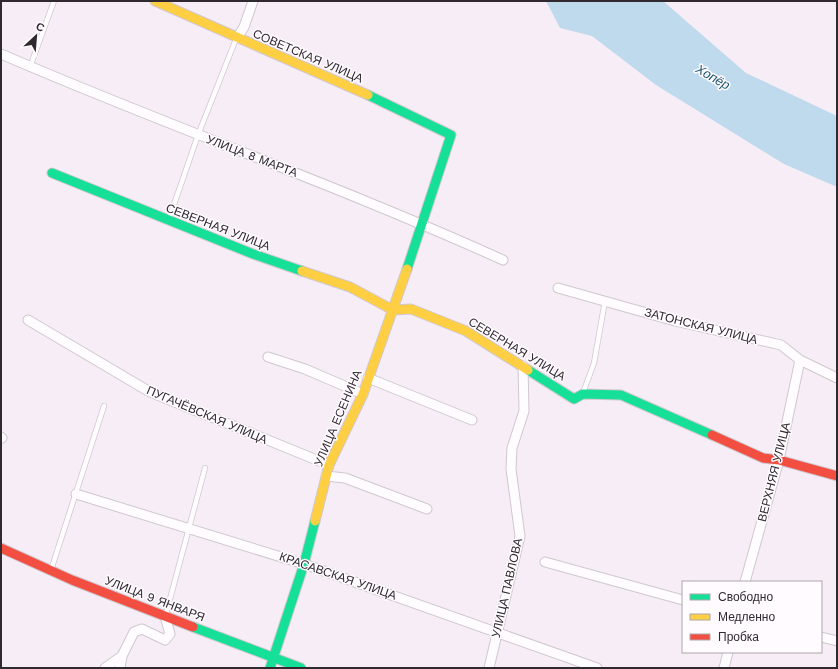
<svg xmlns="http://www.w3.org/2000/svg" width="838" height="669" viewBox="0 0 838 669" font-family="'Work Sans',sans-serif">
<style>
.water{fill:#bedaec}
.lines{fill:none;stroke-linecap:round;stroke-linejoin:round}
.lane-casing{stroke:#cfc8ce;stroke-width:6}
.street-casing{stroke:#cfc8ce;stroke-width:11}
.fast-casing{stroke:#cfc8ce;stroke-width:11}
.slow-casing{stroke:#cfc8ce;stroke-width:11}
.jam-casing{stroke:#cfc8ce;stroke-width:11}
.lane{stroke:#fefcfe;stroke-width:4.5}
.street{stroke:#fefcfe;stroke-width:9}
.fast{stroke:#16e098;stroke-width:9}
.slow{stroke:#ffcf43;stroke-width:9}
.jam{stroke:#f24e42;stroke-width:9}
.labels{text-anchor:middle;dominant-baseline:central;stroke-width:3;stroke-linejoin:round;paint-order:stroke}
.street-label{font-size:12px;fill:#302a30;stroke:#fffbff}
.water-label{font-size:13px;font-style:italic;fill:#1e566d;stroke:#fffbff}
</style>
<rect width="100%" height="100%" fill="#f7edf6"/>
<path class="water" d="M546,1h117l83,72 91,43v71l-53,-23 -128,-79 -64,-49 -32,-8z"/>
<g class="lines">
<defs>
<path id="lane" d="M30,67l24,-66
M169,219l29,-84 38,-96
M583,393l11,-30 11,-62
M51,570l53,-164
M166,614l39,-146"/>
<path id="street" d="M237,38l7,-11 9,-26
M1,54c166,72 337,131 502,206
M558,288l117,33 106,24 19,15 37,18
M28,320l122,72 179,73
M268,357l37,12 58,25
M368,378l104,42
M1,437l1,1
M326,476l19,2 82,31
M76,494l228,70 293,104
M545,562l138,38
M745,582l34,-122 21,-100
M821,637l16,4
M105,668l17,-12
M120,668l2,-12 12,-24 8,-3 23,11 5,-6 -5,-18
M489,668l31,-132 -9,-67 1,-21 12,-37 -1,-45
M724,668l4,-16"/>
<path id="fast" d="M368,95l83,40 -44,134
M52,173l201,81 49,17
M528,370l46,29 9,-5 38,1 91,40
M193,627l108,41
M270,668l34,-104 11,-43"/>
<path id="slow" d="M155,1l213,94
M302,271l48,16 43,23 18,-1 55,22 62,39
M315,521l14,-56 34,-71 44,-125"/>
<path id="jam" d="M712,435l51,23 16,2 58,16
M1,548l71,32 121,47"/>
</defs>
<use href="#lane" class="lane-casing"/>
<use href="#street" class="street-casing"/>
<use href="#fast" class="fast-casing"/>
<use href="#slow" class="slow-casing"/>
<use href="#jam" class="jam-casing"/>
<use href="#lane" class="lane"/>
<use href="#street" class="street"/>
<use href="#fast" class="fast"/>
<use href="#slow" class="slow"/>
<use href="#jam" class="jam"/>
</g>
<g class="labels">
<g class="street-label">
<text transform="translate(308 56) rotate(23)">СОВЕТСКАЯ УЛИЦА</text>
<text transform="translate(252 156) rotate(21)">УЛИЦА 8 МАРТА</text>
<text transform="translate(218 227) rotate(21)">СЕВЕРНАЯ УЛИЦА</text>
<text transform="translate(701 326) rotate(14)">ЗАТОНСКАЯ УЛИЦА</text>
<text transform="translate(517 349) rotate(31)">СЕВЕРНАЯ УЛИЦА</text>
<text transform="translate(207 415) rotate(23)">ПУГАЧЁВСКАЯ УЛИЦА</text>
<text transform="translate(338 418) rotate(-67)">УЛИЦА ЕСЕНИНА</text>
<text transform="translate(774 472) rotate(-76)">ВЕРХНЯЯ УЛИЦА</text>
<text transform="translate(338 576) rotate(19)">КРАСАВСКАЯ УЛИЦА</text>
<text transform="translate(507 588) rotate(-77)">УЛИЦА ПАВЛОВА</text>
<text transform="translate(155 599) rotate(21)">УЛИЦА 9 ЯНВАРЯ</text>
</g>
<g class="water-label">
<text transform="translate(713 77) rotate(30)">Хопёр</text>
</g>
</g>
<rect width="838" height="669" fill="none" stroke="#302a30" stroke-width="4"/>
<rect x="682" y="581" width="140" height="72" fill="#fffbff" stroke="#aca7ac"/>
<rect x="690" y="594" width="20" height="6" fill="#16e098" stroke="#aca7ac"/>
<text x="718" y="601" font-size="12" fill="#302a30">Свободно</text>
<rect x="690" y="614" width="20" height="6" fill="#ffcf43" stroke="#aca7ac"/>
<text x="718" y="621" font-size="12" fill="#302a30">Медленно</text>
<rect x="690" y="634" width="20" height="6" fill="#f24e42" stroke="#aca7ac"/>
<text x="718" y="641" font-size="12" fill="#302a30">Пробка</text>
<g transform="translate(36 36) rotate(26)" stroke="#fffbff" stroke-width="3" paint-order="stroke">
<path d="M0-3L7 15L0 10L-7 15Z" fill="#302a30"/>
<text y="-6" font-size="11" font-weight="bold" text-anchor="middle" fill="#302a30">С</text>
</g>
</svg>
